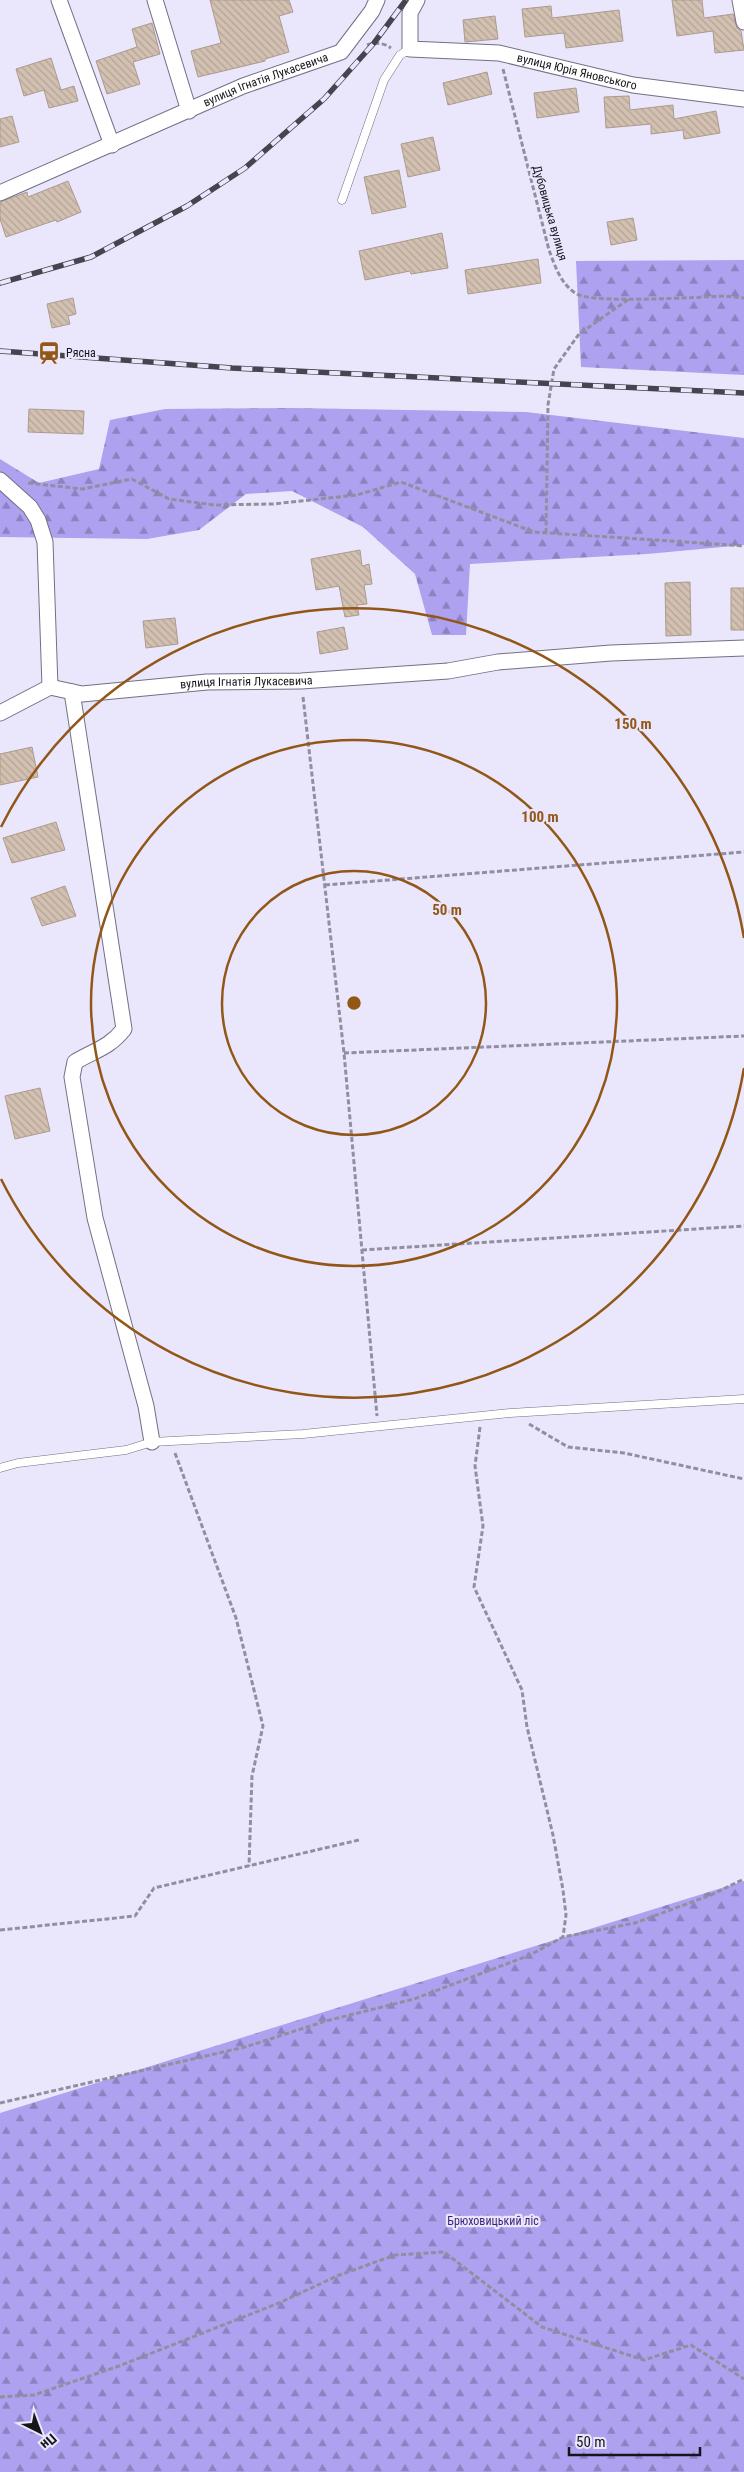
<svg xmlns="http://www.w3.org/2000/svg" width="744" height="2472" viewBox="0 0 744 2472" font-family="'Roboto Condensed',sans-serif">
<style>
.forest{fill:url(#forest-firs)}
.building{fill:url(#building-back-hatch);stroke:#ac9b8d}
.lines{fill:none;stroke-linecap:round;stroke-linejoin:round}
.service-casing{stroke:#727083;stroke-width:9}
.minor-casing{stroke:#727083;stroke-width:17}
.path{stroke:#918f9f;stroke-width:3;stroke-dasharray:5 2.5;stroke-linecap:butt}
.service{stroke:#fff;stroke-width:8}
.minor{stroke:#fff;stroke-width:15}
.rail-casing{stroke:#46444e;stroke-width:5.5}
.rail{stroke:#eae7fd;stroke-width:4;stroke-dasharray:11;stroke-linecap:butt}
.ring{fill:none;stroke:#925717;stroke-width:2.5}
.labels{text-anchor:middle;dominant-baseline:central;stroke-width:4.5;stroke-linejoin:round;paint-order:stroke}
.street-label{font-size:12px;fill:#16151c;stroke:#eae7fd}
.poi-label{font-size:12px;fill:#16151c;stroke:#eae7fd;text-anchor:start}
.park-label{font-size:12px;fill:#3b1f78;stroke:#eae7fd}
.centre{fill:#925717;stroke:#eae7fd;stroke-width:2.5}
.ring-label{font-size:15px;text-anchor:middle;font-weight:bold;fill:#925717;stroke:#eae7fd;stroke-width:4.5;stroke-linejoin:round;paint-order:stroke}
</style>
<defs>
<pattern id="forest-firs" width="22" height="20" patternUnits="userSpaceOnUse" patternTransform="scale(1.25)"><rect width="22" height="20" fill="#aea1ef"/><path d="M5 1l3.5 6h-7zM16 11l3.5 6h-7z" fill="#8d82c1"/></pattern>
<pattern id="building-back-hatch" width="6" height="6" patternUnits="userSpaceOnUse" patternTransform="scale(1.25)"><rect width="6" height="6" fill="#d2c0b1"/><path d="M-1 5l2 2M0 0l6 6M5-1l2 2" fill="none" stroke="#b4a498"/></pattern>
</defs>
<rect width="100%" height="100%" fill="#eae7fd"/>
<path class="forest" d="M744,260v115l-163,-8 -5,-106z
M293,408l233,4 218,26v107l-97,9 -177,10 -4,71h-34l-17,-61 -52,-47 -71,-36 -46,3 -47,36 -52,9 -147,-2v-78l39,24 60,-14 11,-49 55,-11z
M744,1881v591h-744v-359z"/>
<path class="building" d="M210,0h79l4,12 -14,4 10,36 -24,7v2l-67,16 -7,-26 30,-8z
M672,0h30l2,18 29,-4 4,14 4,3 3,19 -29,3 -2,-22 -36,5z
M551,6l1,12 67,-8 4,31 -57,7 -2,-15 -39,4 -3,-28z
M495,16l3,23 -33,3 -2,-22z
M152,23l8,31 -27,8 7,22 -33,10 -11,-33 41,-14 -5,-18z
M51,58l10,32 13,-4 4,15 -29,7 -5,-18 -20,6 -8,-27z
M487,72l5,22 -44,11 -5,-22z
M576,88l3,24 -42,6 -3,-25z
M629,96l1,14 43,-5 1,14 42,-8 4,22 -36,6 -1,-9 -32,4v-10l-45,4 -2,-31z
M12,116l7,26 -19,5v-28z
M433,137l7,33 -32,7 -7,-33z
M399,170l7,37 -34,7 -8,-37z
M68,181l13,31 -24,10 -1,-2 -50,17 -6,-18v-17l27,-10 1,5z
M633,218l4,22 -26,5 -4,-23z
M442,233l6,35 -37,6 -1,-3 -45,9 -6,-29z
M538,259l3,24 -73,11 -3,-24z
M73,298l3,16 -8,2 2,8 -18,4 -5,-24z
M29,409l55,2 -1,23 -55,-2z
M360,550l2,16 7,-2 3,20 -8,1 3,19 -10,1 2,10 -14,2 -6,-31 -23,4 -5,-31z
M690,582l1,53 -25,1 -1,-53z
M731,588h13v42h-13z
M175,618l3,26 -32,4 -3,-27z
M344,627l4,22 -28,5 -3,-22z
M32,747l6,30 -38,8v-31z
M56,822l9,28 -53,13 -9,-25z
M65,886l11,30 -34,10 -11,-28z
M40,1088l10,43 -35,8 -10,-43z"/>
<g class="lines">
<defs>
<path id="service" d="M342,200l42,-120 16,-25 10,-6
M0,1468l18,-5 108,-13 26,-8 151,-8 207,-21 234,-14"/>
<g id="minor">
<path d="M59,0l53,145"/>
<path d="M155,0l34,111"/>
<path id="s1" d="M417,0l-7,13v36l89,4 134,32 111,14"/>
<path d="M740,0l4,22"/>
<path id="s2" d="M0,193l243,-107 98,-34 31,-41 5,-11"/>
<path d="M0,480l30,27 8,13 7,22 5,145"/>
<path d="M72,692l52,337c-15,19 -29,21 -49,33l-3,15 23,141 51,188 6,36"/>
<path id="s3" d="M0,713l50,-26 32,7 125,-12 94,-1 147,-10 50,-9 113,-9 133,-5"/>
</g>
</defs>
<use href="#service" class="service-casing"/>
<use href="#minor" class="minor-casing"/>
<path class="path" d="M367,45c8,-3 17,-2 24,3
M503,69l46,181c6,16 12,35 28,44 16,10 123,3 148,2l19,2
M28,483l55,6 49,-10 37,20 45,6 59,-1 84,-9 44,-13 133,50 210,14
M546,533l2,-128 6,-36 25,-35 50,-35
M303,697l41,356 33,363
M325,885l419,-33
M344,1053l400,-17
M362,1250l382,-24
M529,1424l39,23 56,6 120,26
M480,1427l-5,39 8,60 -9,61 48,103 5,37 26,108 10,55 3,25 -3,22
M175,1453l61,165 27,108 -11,50 -3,90
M0,1930l135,-14 19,-28 205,-48
M0,2103l245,-56 81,-26 88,-22 116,-44 33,-18 72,-14 76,-28 33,-16
M0,2397l34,-2 85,-29 160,-63 58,-27 58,-21 49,-3 98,75 102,33 47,-15 53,34"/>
<use href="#service" class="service"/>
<use href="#minor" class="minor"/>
<defs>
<path id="rail" d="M0,283l91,-26 96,-51 58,-38 79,-69 50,-56 32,-43
M0,351l232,17 512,25"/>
</defs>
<use href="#rail" class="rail-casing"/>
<use href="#rail" class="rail"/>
</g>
<g class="ring">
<circle cx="354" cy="1003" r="132"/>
<circle cx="354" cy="1003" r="263"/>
<path d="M744 1068A395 395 0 0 1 1 1179M1 827A395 395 0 0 1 744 938"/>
</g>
<defs>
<symbol id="station-bare" viewBox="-9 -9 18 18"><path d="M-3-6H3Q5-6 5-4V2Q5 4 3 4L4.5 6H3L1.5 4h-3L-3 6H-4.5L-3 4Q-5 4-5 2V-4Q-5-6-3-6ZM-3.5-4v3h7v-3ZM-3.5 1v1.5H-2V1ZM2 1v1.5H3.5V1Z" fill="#925717" stroke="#eae7fd" stroke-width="2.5" paint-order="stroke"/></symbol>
</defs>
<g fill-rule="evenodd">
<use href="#station-bare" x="33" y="337" width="32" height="32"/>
</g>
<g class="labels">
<g class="street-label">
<text stroke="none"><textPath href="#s1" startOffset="220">вулиця Юрія Яновського</textPath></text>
<text stroke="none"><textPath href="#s2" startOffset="289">вулиця Ігнатія Лукасевича</textPath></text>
<text transform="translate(550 213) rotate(74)">Дубовицька вулиця</text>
<text stroke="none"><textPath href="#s3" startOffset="254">вулиця Ігнатія Лукасевича</textPath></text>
</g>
<g class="poi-label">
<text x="66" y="353">Рясна</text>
</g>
<g class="park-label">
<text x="493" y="2221">Брюховицький ліс</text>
</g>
</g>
<circle cx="354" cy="1003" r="8" class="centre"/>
<g class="ring-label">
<text x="633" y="729">150 m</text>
<text x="540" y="822">100 m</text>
<text x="447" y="915">50 m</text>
</g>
<g transform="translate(40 2432) rotate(138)" stroke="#eae7fd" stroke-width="4" paint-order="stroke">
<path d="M0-4L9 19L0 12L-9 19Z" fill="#16151c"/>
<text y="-8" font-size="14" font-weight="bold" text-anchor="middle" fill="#16151c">Пн</text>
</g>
<path d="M569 2447v8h131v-8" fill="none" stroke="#16151c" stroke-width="2.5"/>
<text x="576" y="2447" font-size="15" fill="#16151c" stroke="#eae7fd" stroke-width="4" paint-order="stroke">50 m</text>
</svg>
